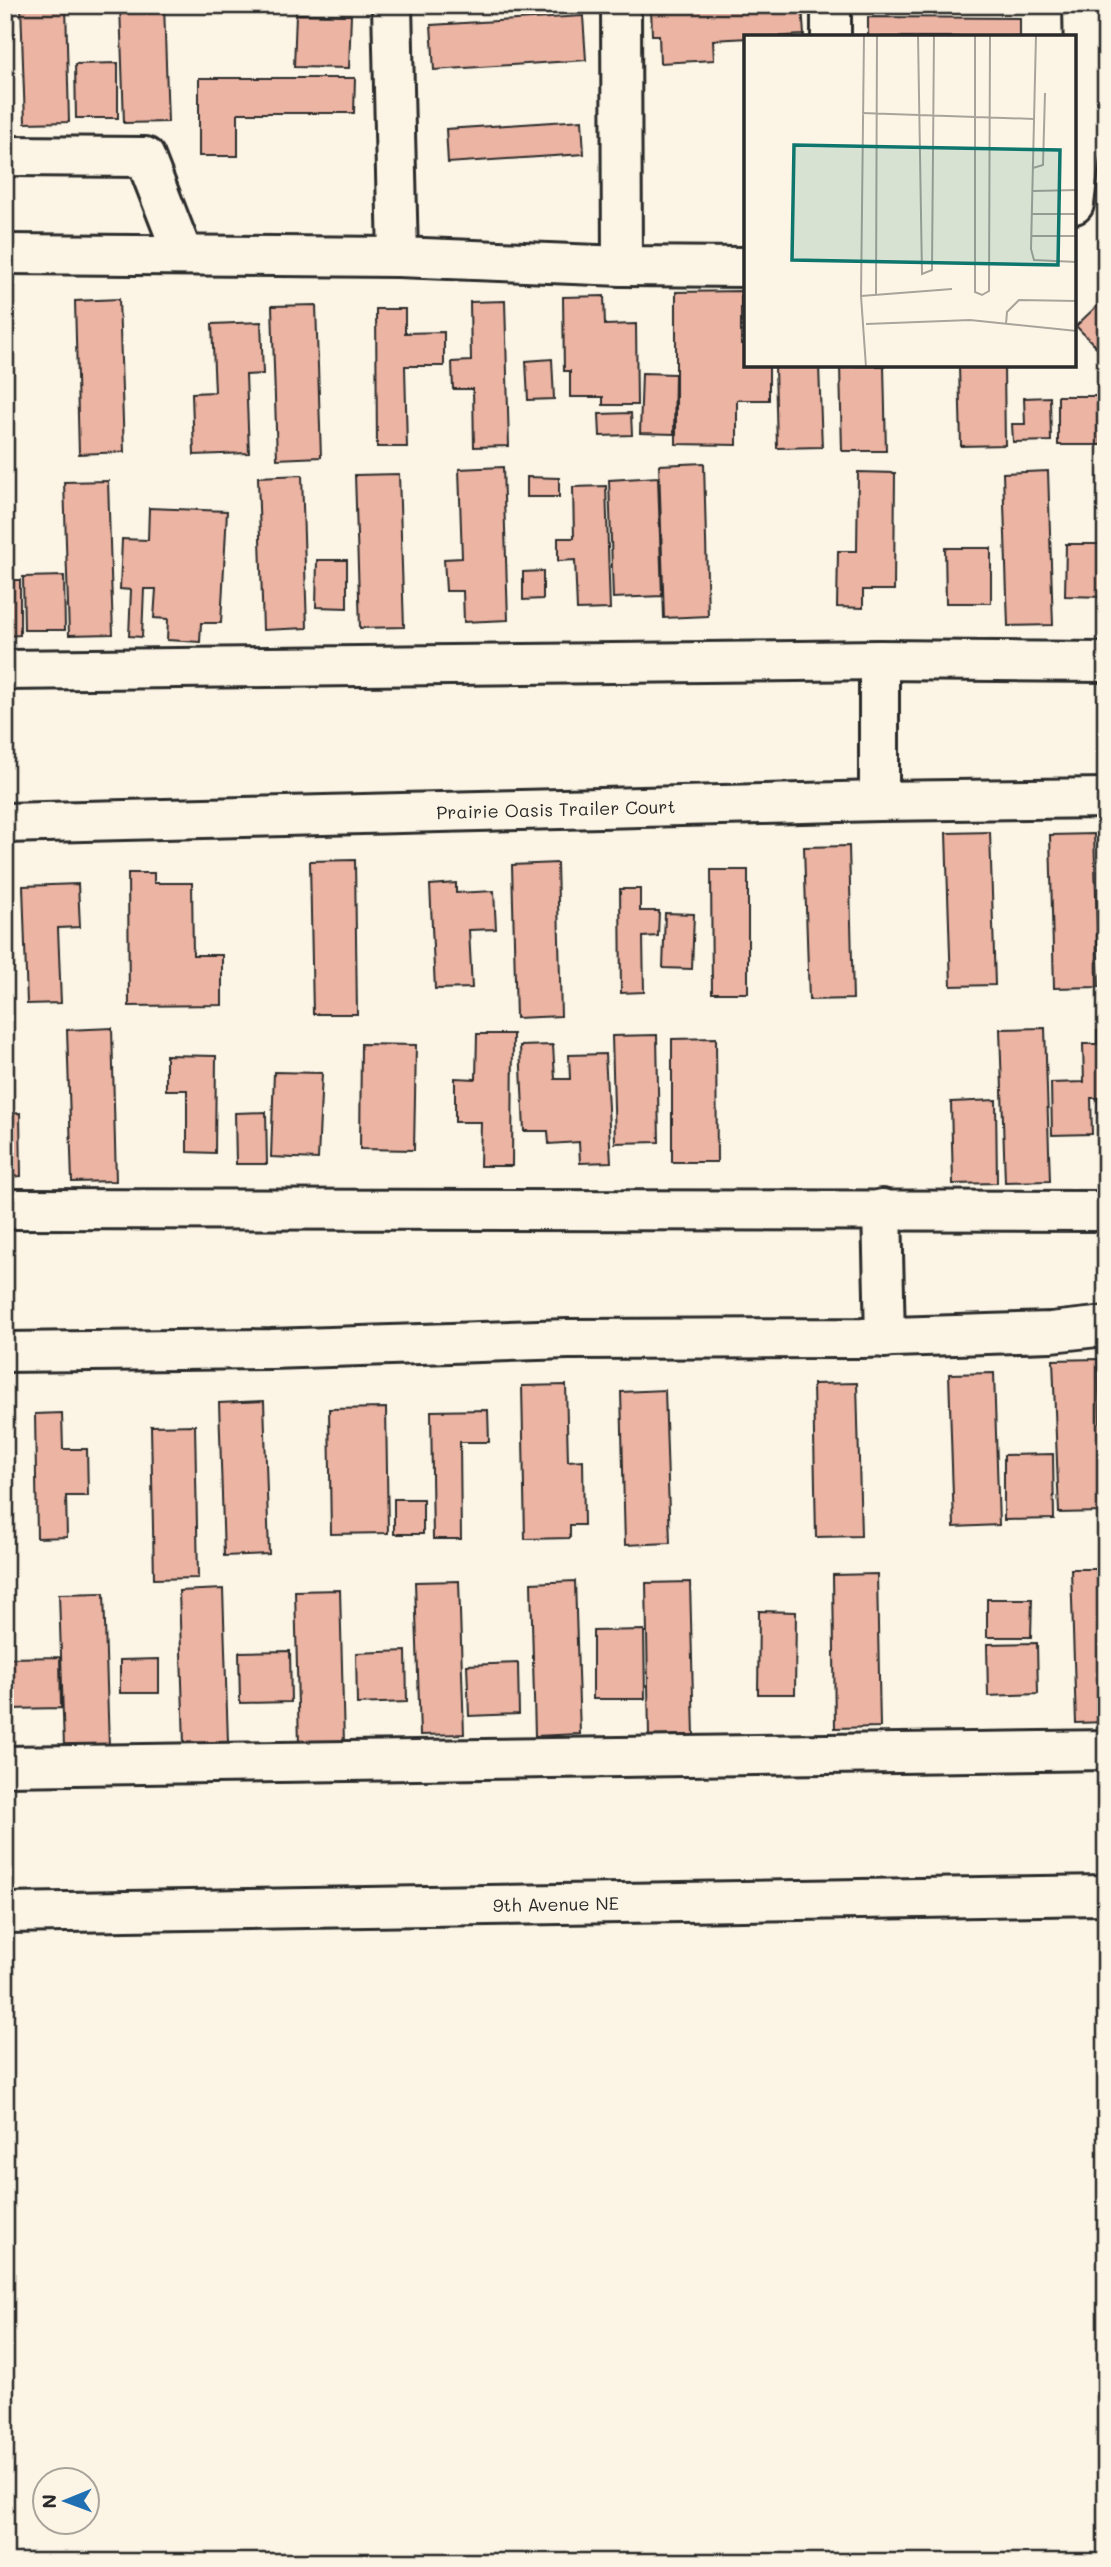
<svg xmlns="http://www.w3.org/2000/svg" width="1111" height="2567" viewBox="0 0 1111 2567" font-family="Mali,sans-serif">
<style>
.building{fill:#ecb4a3;stroke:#2b2b2b;stroke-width:2}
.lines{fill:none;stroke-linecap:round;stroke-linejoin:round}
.minor-casing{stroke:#2b2b2b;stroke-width:44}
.minor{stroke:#fcf5e5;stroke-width:38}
.labels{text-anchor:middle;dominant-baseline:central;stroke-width:5;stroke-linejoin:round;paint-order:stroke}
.street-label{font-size:18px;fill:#2b2b2b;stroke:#fcf5e5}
.inset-road{fill:none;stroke:#a8a49b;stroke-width:2}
.view{fill:#0f766e;fill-opacity:0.15;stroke:#0f766e;stroke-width:3.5}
.inset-edge{fill:none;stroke:#2b2b2b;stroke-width:3.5}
</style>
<rect width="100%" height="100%" fill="#fcf5e5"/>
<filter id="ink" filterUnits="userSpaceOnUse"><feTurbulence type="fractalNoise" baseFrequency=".0143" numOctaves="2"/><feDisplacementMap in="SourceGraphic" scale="14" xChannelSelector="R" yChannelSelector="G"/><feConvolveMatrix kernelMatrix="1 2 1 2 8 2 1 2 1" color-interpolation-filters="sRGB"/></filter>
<g filter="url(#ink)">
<path class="building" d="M21,5h45l3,117 -44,1z
M120,5h44l4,117 -44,1z
M690,5h112l2,30 -91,5 1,20 -54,3 -1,-28h-7l-1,-28z
M296,14l55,1 -2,53 -55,-1z
M583,16l3,44 -152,10 -3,-45z
M868,17l152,1v19h-152z
M118,63v55h-42l-1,-54z
M199,78h156l-1,35h-116v43h-39z
M582,120l2,34 -136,9 -2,-34z
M741,291v53h4v22h24v34h-32v45l-61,-1v-152z
M604,296l1,29 31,-1 1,81h-34v-8h-33v-26h-6l-1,-74z
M1106,297v60l-30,-31z
M119,299l5,153 -45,2 -4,-153z
M505,301l4,145 -35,1 -1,-58h-20l-1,-27 19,-1 -1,-59z
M316,305l5,152 -44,2 -5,-153z
M376,309h29v24l39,-1v34h-39l2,81h-30z
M261,322l2,52 -17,1 3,78 -55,2 -2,-62 23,-1 -3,-68z
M552,359l2,40 -26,1 -2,-39z
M775,366h44l3,81 -45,1z
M840,366h44l2,85h-44z
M959,366h45l1,79 -44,1z
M642,373l33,1 -1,60 -34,-1z
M1058,396h42l1,49h-43z
M1050,397l1,44 -38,1 -1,-18h13l-1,-26z
M631,413l1,22 -32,1 -1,-22z
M704,463l4,153 -44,2 -5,-153z
M503,467l5,153 -44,2 -1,-31h-17l-2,-32 18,-1 -3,-89z
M1048,471l5,154 -45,1 -5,-153z
M858,472l37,1 -1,117h-31v18l-26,-1 1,-56h19z
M399,474l5,153 -44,1 -5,-153z
M302,475l5,153 -44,2 -5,-153z
M527,477l32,1v19h-32z
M658,477l4,119 -49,2 -4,-118z
M108,481l5,153 -44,1 -5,-153z
M606,486l4,123 -33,1 -2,-50 -17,1v-23h16l-1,-51z
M149,508l78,3 -6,112h-20l-1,19 -33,-2 1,-21 -14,-1 2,-29h-12l-2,48 -13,-1 2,-46 -11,-1 2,-50 26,1z
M1066,544h40v53l-41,-1z
M945,548h46v55h-45z
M317,560h30v48l-31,-1z
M543,571v28l-20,1v-28z
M64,576l1,54h-41l-1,-53z
M5,580h15v55l-15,1z
M990,832l5,153 -44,1 -5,-153z
M1094,834l5,153 -45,1 -4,-153z
M849,846l4,153 -44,1 -5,-153z
M355,860l2,154h-44l-3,-153z
M557,863l4,153 -45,2 -4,-153z
M711,870h37v123h-36z
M128,873h26v10h38l1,72h29v50l-93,1z
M456,883v10l38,-2 2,38 -27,1 3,58 -37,1 -5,-104z
M78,884l2,43 -22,1 3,75 -34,1 -4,-118z
M620,889h20v22h19l-1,25 -15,1 1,55 -23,1z
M665,913l29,1 -2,55 -29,-1z
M112,1028l4,153 -44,1 -5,-152z
M1045,1028l5,153 -45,1 -5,-153z
M1097,1031h9v153h-5l-3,-86h-7l1,36 -40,1 -1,-52 33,-1 -1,-38h14z
M477,1034h36l-1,132h-32l1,-44h-26v-44l21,1z
M657,1035l2,107 -44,1 -3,-107z
M716,1038l1,124h-45v-123z
M361,1044l55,1 -2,105 -54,-1z
M553,1045l2,34h15l-1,-24 36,-1 6,108 -31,1 -1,-21 -30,2 -1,-13h-24l-4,-85z
M166,1055l50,1 -1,97 -28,-1v-62h-21z
M274,1072l48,1 -4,86 -47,-2z
M996,1100l1,83 -44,1 -2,-82z
M266,1112l1,52h-31l-1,-51z
M20,1113l1,63 -16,1v-63z
M1098,1359l5,153 -44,1 -6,-153z
M994,1373l5,152 -45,2 -5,-153z
M857,1383l4,153 -45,1 -3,-153z
M566,1385l2,76 15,-1 1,65h-14v13l-45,1 -3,-153z
M665,1390l5,153 -45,2 -4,-153z
M264,1401l5,153 -45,2 -5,-153z
M386,1408l2,125 -57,1 -2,-125z
M488,1410l1,32h-29l1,97h-28l-2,-128z
M62,1413l1,36h24l1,47h-22l1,41 -30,1 -2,-124z
M195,1425l3,153 -44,1 -3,-153z
M1053,1454l1,65 -50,1v-65z
M394,1499h29v35h-29z
M1071,1569h35v153l-30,1z
M877,1574l3,153 -45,1 -2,-153z
M459,1581l5,153 -44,1 -5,-153z
M575,1581l5,153 -45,2 -4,-153z
M690,1582l4,153 -45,1 -3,-153z
M223,1589l5,153 -44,2 -5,-153z
M340,1590l4,153 -45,1 -4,-153z
M104,1593l5,153 -45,1 -5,-153z
M987,1599h45l-1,38h-44z
M759,1611l37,1 -1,82h-37z
M644,1630l1,69h-52v-68z
M1037,1643l1,51 -50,2 -1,-52z
M290,1651l1,51 -51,1 -1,-51z
M406,1651l1,51 -50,2 -1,-51z
M60,1657l1,51 -51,1 -1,-51z
M159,1659v34h-39v-33z
M518,1663l1,51 -50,2 -2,-51z"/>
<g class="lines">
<defs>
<g id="minor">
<path d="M392,5l6,252"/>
<path d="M621,5l1,261"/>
<path d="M831,5v32"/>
<path d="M5,156l140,1 38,98"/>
<path d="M1074,204l11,-89 -2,-110"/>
<path d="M5,254l393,3 224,9 123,1"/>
<path d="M5,670l874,-10 227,2"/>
<path d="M879,801v-141"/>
<path id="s1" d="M5,823l874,-22 227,-3"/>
<path d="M5,1209l1101,2"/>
<path d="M882,1209l3,129"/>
<path d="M5,1352l266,-3 297,-10 294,-1 189,-6 55,-6"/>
<path d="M5,1766l1101,-16"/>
<path id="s2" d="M5,1913l1101,-18"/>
</g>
</defs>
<use href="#minor" class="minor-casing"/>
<use href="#minor" class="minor"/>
</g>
</g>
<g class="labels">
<g class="street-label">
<text stroke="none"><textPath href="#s1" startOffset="551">Prairie Oasis Trailer Court</textPath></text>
<text stroke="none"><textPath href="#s2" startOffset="551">9th Avenue NE</textPath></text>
</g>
</g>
<g transform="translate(744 35)">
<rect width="332" height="332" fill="#fcf5e5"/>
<path class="inset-road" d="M120,0l-3,261 5,71M174,0l4,239 10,-4 2,-235M231,0v257l7,3 7,-4 1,-256M292,0l-5,214 3,11 43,2M118,78l172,6M289,133l10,-3 2,-72M289,156l44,-1M287,179h46M287,201h46M132,259l1,-259M117,261l91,-7M122,289l104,-4 107,11M262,289l1,-12 12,-12 58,1"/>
<path class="view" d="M50,110l266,5 -2,115 -266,-5z"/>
<rect width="332" height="332" class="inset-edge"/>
</g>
<rect width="1111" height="2567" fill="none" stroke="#fcf5e5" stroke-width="28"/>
<rect x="14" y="14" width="1083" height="2539" fill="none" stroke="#2b2b2b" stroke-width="2.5" filter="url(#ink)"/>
<g transform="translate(66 2501) rotate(269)"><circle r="33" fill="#fcf5e5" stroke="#a8a49b" stroke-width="2"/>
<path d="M0-5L12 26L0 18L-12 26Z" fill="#1f6fb2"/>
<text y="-10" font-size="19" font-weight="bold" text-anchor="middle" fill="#2b2b2b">N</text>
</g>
</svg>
